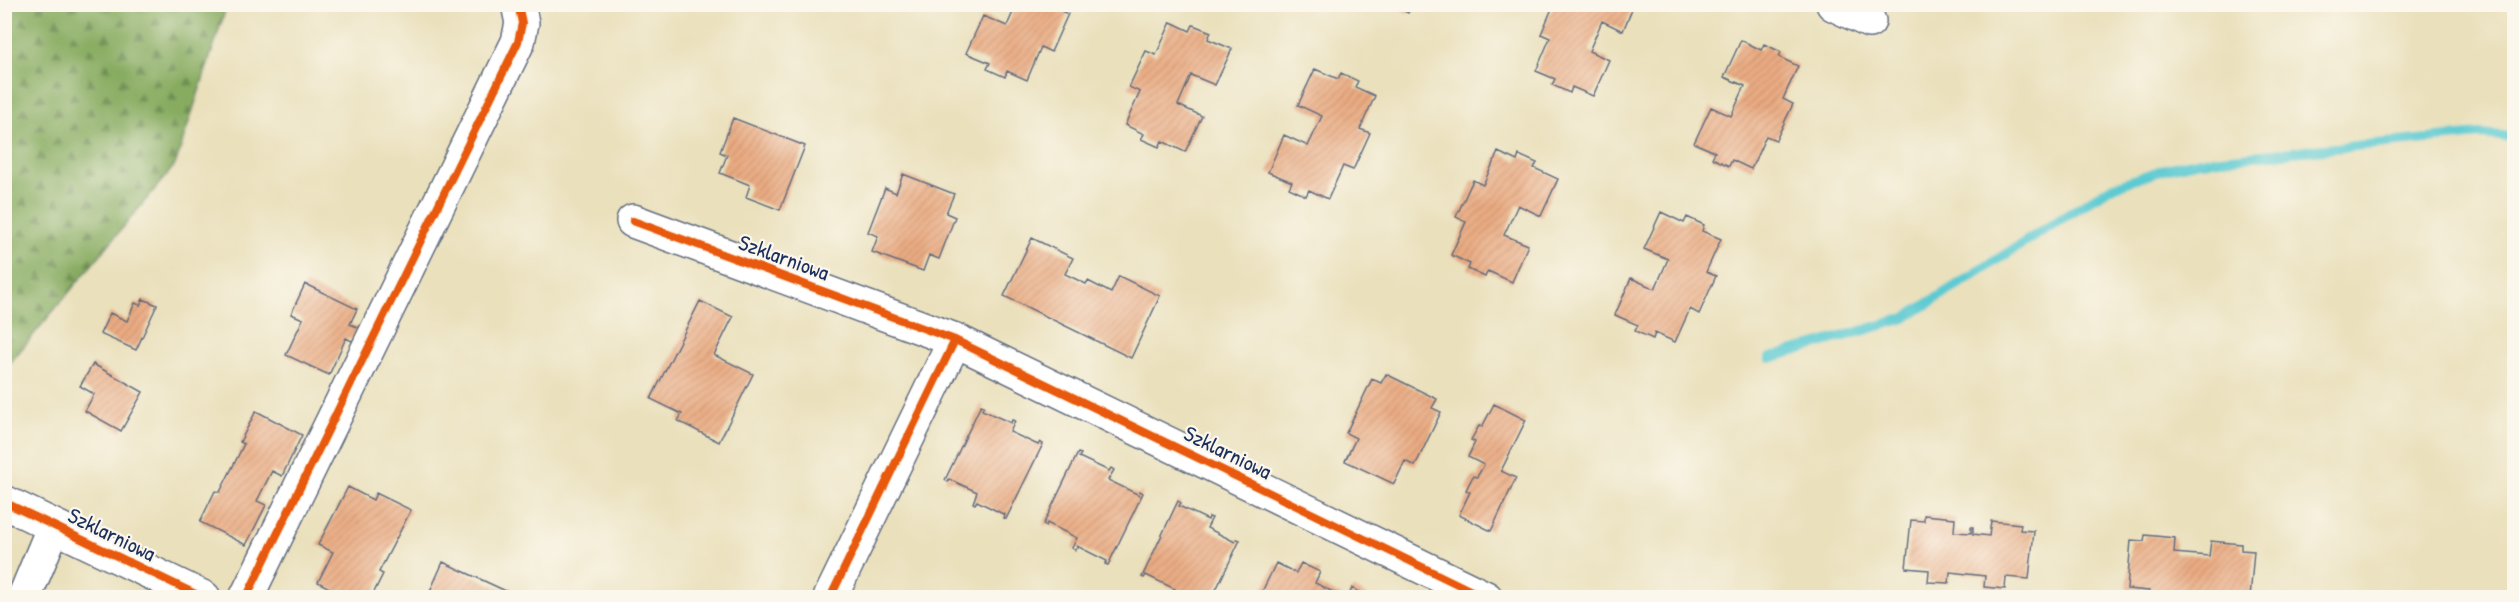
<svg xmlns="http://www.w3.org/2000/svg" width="2519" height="602" viewBox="0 0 2519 602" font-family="'Patrick Hand',sans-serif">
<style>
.forest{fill:url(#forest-firs);stroke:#516e60;stroke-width:1.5}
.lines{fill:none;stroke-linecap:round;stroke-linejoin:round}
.stream{stroke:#5dcad2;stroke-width:10}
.building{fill:url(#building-hatch)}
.minor-casing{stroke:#636d7f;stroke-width:36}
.minor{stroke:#fff;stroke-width:33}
.cycleway-casing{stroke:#fbf7ec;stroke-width:11}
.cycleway{stroke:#e8590c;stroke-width:8}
.labels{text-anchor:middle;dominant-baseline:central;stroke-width:4.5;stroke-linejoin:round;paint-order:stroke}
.street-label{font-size:22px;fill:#1b2f5e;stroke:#fbf7ec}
</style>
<defs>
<pattern id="forest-firs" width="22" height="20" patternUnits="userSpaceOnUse" patternTransform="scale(1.5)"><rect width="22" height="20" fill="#87ac61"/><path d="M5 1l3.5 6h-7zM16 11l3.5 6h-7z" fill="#6e8c53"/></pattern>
<pattern id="building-hatch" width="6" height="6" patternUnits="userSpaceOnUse" patternTransform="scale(1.5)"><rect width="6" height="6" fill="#eaab81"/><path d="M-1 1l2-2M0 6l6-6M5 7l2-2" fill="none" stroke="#c89372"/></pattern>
</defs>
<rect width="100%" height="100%" fill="#fbf7ec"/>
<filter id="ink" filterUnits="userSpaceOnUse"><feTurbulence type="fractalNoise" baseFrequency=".0167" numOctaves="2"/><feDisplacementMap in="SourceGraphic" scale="12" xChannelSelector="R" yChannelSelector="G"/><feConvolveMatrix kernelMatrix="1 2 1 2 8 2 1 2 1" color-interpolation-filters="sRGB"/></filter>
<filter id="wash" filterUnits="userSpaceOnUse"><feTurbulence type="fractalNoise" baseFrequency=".008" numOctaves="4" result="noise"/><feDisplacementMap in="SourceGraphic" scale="24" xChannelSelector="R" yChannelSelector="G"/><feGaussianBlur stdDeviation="1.35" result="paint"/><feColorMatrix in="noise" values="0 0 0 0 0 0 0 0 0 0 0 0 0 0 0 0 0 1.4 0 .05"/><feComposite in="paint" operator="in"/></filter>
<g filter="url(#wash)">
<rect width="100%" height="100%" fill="#eae0bc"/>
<path class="forest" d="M5,4l222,1 -52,160 -170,204z"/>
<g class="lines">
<path class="stream" d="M1770,358l135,-40 205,-130 55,-19 35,-8 280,-27 34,3"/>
</g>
<g id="blocks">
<path class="building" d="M1390,4h22l-4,9z
M1554,4h80l-11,27 -21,-10 -13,30 20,9 -16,36 -21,-9 -2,6 -18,-8 3,-6 -19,-8 14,-33 -9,-4z
M1016,5h45l-3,5 10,4 -17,38 -10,-5 -14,33 -20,-9 -2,6 -18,-8 3,-6 -24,-10 17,-37 24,10z
M1171,22l19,9 3,-6 18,7 -3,7 24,10 -17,36 -24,-10 -13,30 24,11 -17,36 -23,-11 -3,6 -18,-8 3,-5 -19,-9 15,-33 -11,-5 17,-36 10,4z
M1741,40l20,10 3,-6 17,8 -2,5 19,9 -15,33 10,5 -17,36 -10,-4 -15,33 -19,-9 -3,6 -17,-8 3,-6 -21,-9 17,-36 20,9 14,-30 -21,-9z
M1315,69l23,10 3,-6 17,8 -3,6 20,9 -15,33 10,4 -17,37 -10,-4 -15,33 -19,-9 -3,6 -17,-8 3,-6 -24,-10 16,-37 24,11 14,-30 -24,-11z
M733,118l72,28 -25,64 -34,-13 4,-12 -30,-12 7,-18 -7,-3z
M1498,152l19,9 2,-6 18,8 -3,5 24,11 -17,37 -23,-11 -14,30 24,10 -16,37 -24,-11 -3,6 -17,-8 2,-5 -19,-9 15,-33 -10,-5 17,-37 10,5z
M903,174l51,20 -8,19 9,4 -16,42 -10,-4 -6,16 -51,-19 6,-16 -10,-4 17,-44 11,5z
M1661,212l23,11 3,-6 17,8 -2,6 19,8 -15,33 10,4 -17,38 -9,-5 -15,33 -20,-9 -2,6 -18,-8 3,-6 -23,-10 16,-37 24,11 13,-30 -24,-10z
M1032,238l41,20 -8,16 21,10 2,-3 23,12 8,-17 41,20 -29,62 -127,-62z
M305,284l52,25 -7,15 15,6 -7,14 -12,-6 -17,37 -43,-20 17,-36 -12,-5z
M143,299l14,6 -21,45 -36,-16 10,-21 17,8 8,-18 5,2z
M700,301l33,16 -19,38 39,19 -34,68 -41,-21 4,-7 -31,-15z
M93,364l50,28 -22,39 -36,-20 9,-17 -14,-8z
M1386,374l51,25 -5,9 9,4 -26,54 -10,-5 -11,23 -49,-23 11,-23 -10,-5 26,-54 9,4z
M1494,404l32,16 -25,51 15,7 -25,53 -32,-16 11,-23 -4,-2 7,-14 4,1 7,-12 -16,-8 7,-15 -4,-2 8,-14 3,1z
M981,405l3,1 -2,4 29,13 1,-3 3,1 -5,11 28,13 2,-3 3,2 -37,75 -2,-1 1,-3 -28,-14 -2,3 -2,-1 4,-11 -28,-13 -1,3 -3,-2z
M256,411l46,24 -20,41 -10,-5 -15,30 9,4 -20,40 -46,-23 15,-31 5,1 24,-48 -4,-2z
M1078,453l3,1 -2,3 30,14 2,-3 3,2 -6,10 31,15 1,-4 3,2 -35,72 -3,-1 2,-3 -30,-15 -2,4 -3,-2 5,-10 -30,-15 -1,3 -3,-1z
M348,487l25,13 3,-7 35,17 -32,62 4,2 -12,24h-23l-30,-16 15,-30 -15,-7z
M1178,501l3,2 -2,3 29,14 1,-3 3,1 -5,10 28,14 2,-3 3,1 -28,58h-42l5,-9 -29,-14 -2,3 -2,-1z
M1924,515l31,3 -1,14 17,1v-6h2v7l16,2 2,-15 30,3 -1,6 14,1 -5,48 -23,-2 -1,12 -21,-2 1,-11 -35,-4 -1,11 -21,-1 1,-12 -23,-2 5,-48 13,1z
M2145,535l30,3 -1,15 35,3 2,-15 30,3v6l13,1 -4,47h-44l-36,-6v6h-21v-7l-22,-2 4,-49 13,1z
M443,562l65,30 -2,6h-79z
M1276,563l20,10 5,-10 19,9 -5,11 30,15h-86z
M1352,588l20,10h-24z"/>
</g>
</g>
<g filter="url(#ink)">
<use href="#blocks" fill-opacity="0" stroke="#636d7f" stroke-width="1.5"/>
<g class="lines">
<defs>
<path id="minor" d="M1833,4l36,17
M633,221l322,119 -125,258
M955,340l531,258
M4,502l200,96
M24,598l30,-72
M246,598l272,-556 4,-19 -4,-19"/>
</defs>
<use href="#minor" class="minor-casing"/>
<use href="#minor" class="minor"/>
<defs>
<path id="cycleway" d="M633,221l322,119 -125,258
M955,340l531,258
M4,502l200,96
M246,598l272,-556 4,-19 -4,-19"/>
</defs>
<use href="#cycleway" class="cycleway-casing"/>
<use href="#cycleway" class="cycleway"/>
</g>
</g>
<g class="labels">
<g class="street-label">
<text transform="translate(784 257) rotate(20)">Szklarniowa</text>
<text transform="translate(1228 452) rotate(26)">Szklarniowa</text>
<text transform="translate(112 534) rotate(26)">Szklarniowa</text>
</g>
</g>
<rect width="2519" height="602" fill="none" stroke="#fbf7ec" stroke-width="24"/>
</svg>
